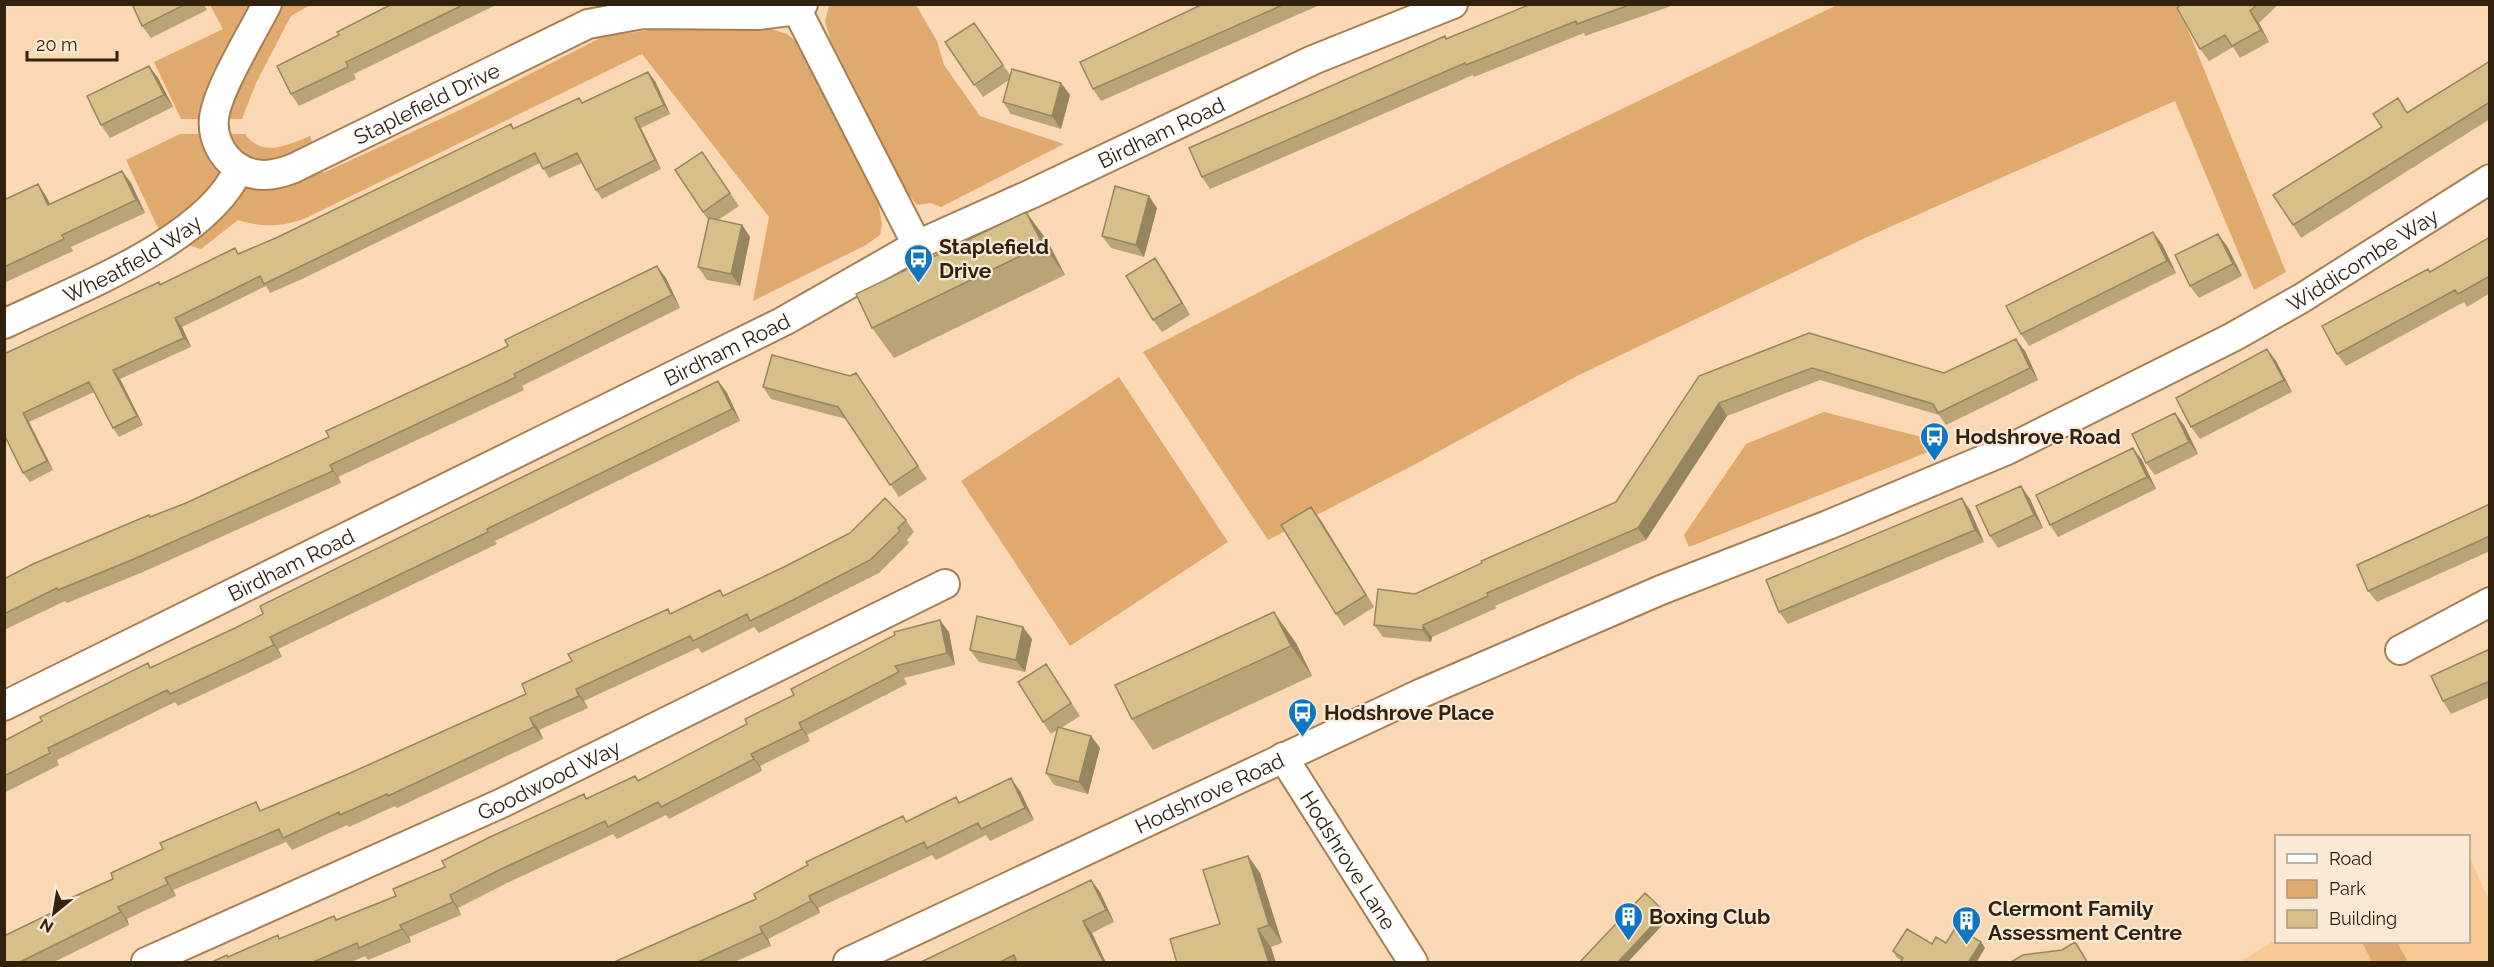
<svg xmlns="http://www.w3.org/2000/svg" width="2494" height="967" viewBox="0 0 2494 967" font-family="Raleway,sans-serif">
<style>
.built{fill:#f8c894}
.green{fill:#e0aa6e}
.lines{fill:none;stroke-linecap:round;stroke-linejoin:round}
.street-casing{stroke:#a77f54;stroke-width:32}
.street{stroke:#fff;stroke-width:28}
.wall{fill:#b8a475}
.shaded-wall{fill:#96865f}
.building{fill:#d6bf88;stroke:#96865f;stroke-width:1.5}
.labels{text-anchor:middle;dominant-baseline:central;stroke-width:4.5;stroke-linejoin:round;paint-order:stroke}
.street-label{font-size:21px;fill:#31210f;stroke:#fae9d7}
.poi-label{font-size:21px;font-weight:bold;fill:#31210f;stroke:#fae9d7;text-anchor:start}
</style>
<rect width="100%" height="100%" fill="#fad8b4"/>
<path class="built" d="M2469,856l20,44v62h-250l37,-22 192,2z"/>
<path class="green" d="M210,5h100l-19,11 -35,67 -14,36h-61l-27,-57 69,-33z
M829,5h87l21,36 7,24 36,51 84,28 -123,63 -11,-4 -13,2 -13,-16 -74,-150 -5,-18z
M1837,5h341l108,267 -32,18 -79,-189 -310,137 -288,138 -167,91 -142,73 -125,-188 361,-186z
M771,29l16,5 17,14 74,154 4,22 -2,11 -14,10 -113,56 16,-84 -127,-163 -334,163c-23,10 -46,11 -70,3l-37,29 -34,-10 -10,-13 -31,-66 54,-26h65c17,24 43,11 65,2l13,37 141,-65 138,-71 47,-7z
M1119,377l109,165 -158,104 -109,-165z
M1824,412l98,25 6,15 -239,95 -5,-12 62,-91z
M2362,942h35l11,20h-36z"/>
<g class="lines">
<defs>
<g id="street">
<path id="s1" d="M267,4c-15,30 -49,84 -53,114 -2,19 7,38 23,49 18,12 38,9 57,1l294,-144 55,-10 116,1 38,-5 6,-6"/>
<path d="M797,10l120,235"/>
<path id="s2" d="M4,324c70,-34 204,-83 235,-156"/>
<path d="M2400,650l90,-48"/>
<path id="s3" d="M4,706l780,-385 133,-76 114,-51 282,-134 140,-56"/>
<path id="s4" d="M1283,757l130,205"/>
<path id="s5" d="M146,962l356,-159 443,-219"/>
<path id="s6" d="M848,962l574,-269 239,-103 167,-65 179,-75 226,-113 69,-39 188,-119"/>
</g>
</defs>
<use href="#street" class="street-casing"/>
<use href="#street" class="street"/>
</g>
<path class="wall" d="M132,4h72l3,6 -56,28 -9,-12z
M392,4h106l-144,70 2,5 -57,27 -8,-12 48,-59z
M1203,4h119l-221,97 -8,-12z
M1531,4h146l-92,32 -1,-3 -110,44 -1,-2 -263,114 -8,-12 245,-139z
M2182,4h97l-20,19 10,19 -29,16 -7,-11 -24,14 -9,-12z
M974,23l36,52 51,8 9,12 -9,34 -50,-15 -8,-12 6,-22 -26,17 -38,-55z
M2490,61v58l-189,119 -8,-13 89,-98z
M149,66l9,12 15,29 -63,31 -9,-13z
M655,81l15,33 -29,14 20,41 -59,30 -6,-9 -14,-27 -33,15 -9,-15 -240,117 -30,13 -4,-7 -84,41 9,20 -71,32 23,46 -24,12 -6,-9 -19,-36 -65,30 24,48 -23,12 -7,-9 -15,-32 -4,1v-88l156,-70 75,-36 4,6 39,-17 233,-113 3,5 65,-31 4,5z
M702,152l37,54 -21,14 24,5 8,12 -10,49 -33,-6 -9,-13 10,-47 -33,-50z
M122,171l9,12 14,30 -74,34 2,4 -69,32v-83l34,-16 8,12 4,8z
M1157,208l-13,49 -33,-9 -9,-12z
M1026,212l22,30 17,33 -171,83 -22,-30z
M2490,237v56l-23,14 -3,-5 -118,64 -9,-12 94,-82z
M2162,244l14,29 -147,73 -8,-12z
M2227,246l15,30 -43,22 -9,-12z
M1164,271l26,44 -28,17 -9,-12z
M666,278l14,30 -158,78 2,4 -186,87 3,6 -198,89 -76,31 -2,-2 -61,29v-51l182,-76 143,-66z
M1809,333l135,40 81,-22 13,29 -92,45 -7,-10 -119,-35 -93,36 -81,124 -151,66 2,2 -65,29 -1,5 -48,-5 -9,-12 41,-31 201,-92 83,-126z
M2267,349l9,12 16,31 -92,47 -9,-12z
M718,381l9,12 13,28 -245,120 2,3 -219,105 4,8 -104,49 -3,-4 -118,58 2,5 -55,28v-52l144,-78 3,5 84,-40z
M864,385l63,94 -28,18 -53,-78 -75,-20 -8,-12z
M2184,425l14,29 -43,21 -9,-12z
M2133,448l9,12 14,29 -98,48 -8,-12z
M2021,486l9,13 13,29 -45,20 -8,-12z
M2490,504v47l-113,51 -9,-11z
M1970,510l14,32 -196,82 -9,-12z
M1320,519l54,88 -30,19 -8,-12z
M906,520l8,12 -7,8 2,3 -30,30 -120,60 -5,-6 -52,26 -4,-5 -114,53 4,7 -49,22 4,9 -146,69 -2,-2 -46,21 -2,-2 -55,25 -6,-8 -113,48 3,6 -49,23 2,6 -77,38h-48l62,-57 47,-27 148,-69 87,-36 178,-80 46,-33 96,-52 3,5 53,-19z
M949,632l6,33 -51,13 3,6 -100,51 3,6 -50,25 2,5 -93,48 -3,-4 -49,24 -4,-5 -106,49 -49,25 3,7 -52,22 2,5 -43,18 -3,-4 -16,7h-139l19,-6 51,-19 54,-22 3,4 59,-24 49,-29 139,-73 3,5 48,-23 3,4z
M1032,639l-7,33 -46,-10 -9,-12z
M1296,643l16,33 -159,74 -21,-31z
M2490,649v48l-39,17 -8,-13z
M1046,664l34,52 -19,12 30,8 9,12 -12,46 -34,-9 -8,-12 11,-43 -6,4 -8,-12z
M1020,791l14,29 -44,21 -4,-6 -50,25 -4,-5 -114,53 2,5 -52,26 3,7 -39,17h-120l144,-64 147,-83 4,6 53,-19z
M1248,856l12,17 22,70 -11,4 -51,-23z
M1091,880l9,12 14,30 -22,11 14,30h-187z
M1981,942l4,6 -84,12 -4,-2 -4,-7 39,-7z"/>
<path class="shaded-wall" d="M2250,11l9,12 10,19 -8,-12z
M149,66l9,12 15,29 -9,-12z
M648,72l7,9 15,33 -6,-9z
M1061,83l9,12 -9,34 -9,-13z
M635,118l6,10 20,41 -6,-9z
M122,171l9,12 14,30 -9,-13z
M38,184l8,12 11,22 -9,-13z
M1149,196l8,12 -13,49 -8,-12z
M1026,212l22,30 17,33 -22,-30z
M742,225l8,12 -10,49 -9,-12z
M2153,232l9,12 14,29 -9,-12z
M2218,234l9,12 15,30 -9,-12z
M1155,258l9,13 26,44 -8,-12z
M657,266l9,12 14,30 -8,-13z
M175,318l7,9 9,20 -7,-9z
M2016,339l9,12 13,29 -8,-12z
M2267,349l9,12 16,31 -8,-12z
M113,370l7,9 23,46 -6,-9z
M718,381l9,12 13,28 -8,-12z
M1719,403l8,13 -81,124 -8,-12z
M23,413l6,9 24,48 -6,-9z
M2175,413l9,12 14,29 -9,-12z
M2133,448l9,12 14,29 -9,-12z
M330,465l8,12 3,6 -8,-12z
M2021,486l9,13 13,29 -9,-13z
M1962,498l8,12 14,32 -9,-12z
M1311,507l9,12 54,88 -8,-12z
M1274,612l22,31 16,33 -21,-30z
M940,620l9,12 6,33 -8,-12z
M1423,625l9,12 -1,5 -8,-12z
M1023,627l9,12 -7,33 -9,-12z
M270,637l8,12 4,8 -8,-12z
M576,689l8,12 4,7 -9,-12z
M530,718l9,12 4,9 -9,-12z
M799,723l8,12 3,6 -8,-12z
M1091,736l9,12 -12,46 -9,-12z
M751,754l9,12 2,5 -8,-12z
M1011,778l9,13 14,29 -9,-12z
M1248,856l12,17 22,70 -13,-18z
M165,878l8,12 3,6 -8,-12z
M1091,880l9,12 14,30 -8,-12z
M450,895l8,13 3,7 -8,-13z
M809,896l9,12 2,5 -9,-12z
M118,907l9,12 2,6 -8,-13z
M1665,912l4,6 -42,45h-10z
M1083,921l9,12 14,30h-2z
M400,925l9,12 2,5 -9,-13z
M760,927l8,12 3,7 -9,-13z
M1258,929l13,18 5,16h-7z
M1981,942l4,6 -9,15h-8z"/>
<path class="building" d="M132,4h54l-44,22z
M392,4h73l-119,58 2,5 -57,27 -14,-28 62,-31 -2,-3z
M1203,4h82l-192,85 -13,-27z
M1531,4h101l-55,20 -1,-3 -110,44 -1,-2 -263,114 -13,-29 256,-112 1,3z
M2182,4h76l-8,7 11,19 -29,16 -7,-11 -25,14 -23,-41z
M974,23l29,42 -29,20 -29,-43z
M2490,61v41l-197,123 -20,-30 109,-68 -9,-13 25,-16 9,15z
M149,66l15,29 -63,30 -14,-29z
M1012,69l49,14 -9,33 -49,-14z
M648,72l16,33 -29,13 20,42 -59,30 -19,-37 -34,16 -8,-16 -242,117 -29,14 -4,-8 -38,19 -47,23 9,20 -71,32 24,46 -24,12 -24,-46 -66,31 24,48 -24,12 -19,-39v-80l155,-72 1,3 75,-37 3,6 40,-17 233,-113 2,5 66,-31 3,5z
M702,152l28,41 -27,19 -28,-42z
M122,171l14,29 -74,35 2,4 -60,28v-67l34,-16 10,21z
M1115,186l34,10 -13,49 -34,-9z
M1026,212l17,33 -171,83 -16,-34z
M709,218l33,7 -11,49 -33,-7z
M2153,232l14,29 -146,73 -15,-28z
M2218,234l15,30 -43,22 -15,-31z
M2490,237v39l-32,18 -3,-4 -118,64 -15,-28 106,-57 2,3z
M1155,258l27,45 -29,17 -27,-44z
M657,266l15,29 -158,79 2,3 -186,88 3,6 -199,88 -76,31 -1,-2 -53,26v-35l29,-15 116,-49 1,2 36,-14 143,-66 -3,-6 153,-71 29,-14 -3,-6z
M1809,333l135,40 72,-34 14,29 -92,45 -5,-9 -121,-36 -93,35 -81,125 -151,65 1,3 -65,29v5l-49,-5 4,-36 37,5 67,-31 -1,-2 135,-59 83,-126z
M2267,349l17,31 -93,47 -15,-29z
M772,355l78,21 6,-3 62,93 -28,19 -52,-78 -75,-20z
M718,381l14,28 -245,120 1,3 -218,105 4,8 -104,49 -3,-4 -119,58 2,5 -46,23v-35l38,-20 -2,-4 108,-54 2,5 85,-40 28,-14 -3,-8z
M2175,413l14,29 -43,21 -14,-29z
M2133,448l14,29 -97,48 -14,-30z
M2021,486l13,29 -44,21 -14,-30z
M885,498l21,22 -8,8 2,3 -30,29 -77,40 -43,21 -3,-7 -54,27 -3,-5 -114,53 3,7 -49,22 4,9 -146,69 -1,-2 -47,21 -1,-3 -56,26 -4,-9 -114,49 3,6 -50,23 3,5 -103,51h-14v-27l62,-30 -2,-5 49,-22 -2,-6 52,-24 -3,-6 96,-41 4,9 88,-37 178,-80 -4,-10 50,-23 -4,-7 100,-45 2,5 50,-24 3,6 63,-30 64,-33z
M1962,498l13,32 -196,82 -13,-32z
M2490,504v32l-122,55 -11,-26z
M1311,507l55,88 -30,19 -55,-89z
M1274,612l17,34 -159,73 -17,-34z
M977,616l46,11 -7,33 -46,-10z
M940,620l7,33 -52,13 4,6 -100,51 3,6 -51,25 3,5 -93,48 -3,-5 -50,25 -3,-6 -106,49 -49,25 3,7 -53,23 2,4 -43,19 -2,-5 -46,20h-9v-1l-2,1h-90l17,-8 1,2 50,-22 1,4 55,-23 2,4 60,-24 -3,-7 52,-22 -3,-6 48,-24 94,-43 2,5 49,-23 3,5 109,-57 -2,-5 49,-24 -3,-6 104,-54 -1,-3z
M2490,649v32l-47,20 -12,-25z
M1046,664l25,39 -28,19 -25,-40z
M1058,727l33,9 -12,46 -33,-9z
M1011,778l14,30 -44,21 -3,-6 -51,25 -3,-6 -115,54 2,5 -51,26 2,6 -66,30h-84l144,-64 -2,-5 54,-29 -2,-3 97,-46 3,6 50,-25 3,6z
M1248,856l21,69 -11,4 11,34h-92l-7,-24 50,-15 -17,-54z
M1091,880l15,30 -23,11 21,42h-87l-3,-8 -16,8h-79z
M1645,893l20,19 -48,51h-38z
M1956,927l25,15 -13,21h-68l3,-5 -10,-7 14,-22 25,15 4,-7 10,6z
M2075,942l13,21h-79l14,-8 39,-5z"/>
<defs>
<symbol id="bus-pin" viewBox="-11 -11 22 30"><path d="M0 17L-7.5 6A9.5 9.5 0 1 1 7.5 6Z" fill="#1076c1" stroke="#fae9d7"/><path d="M-5-6H5V4H4V6H2V4H-2V6H-4V4H-5ZM-3.5-4V0h7V-4ZM-3.5 1.2v1.5H-2V1.2ZM2 1.2v1.5H3.5V1.2Z" fill="#fff"/></symbol>
<symbol id="building-pin" viewBox="-11 -11 22 30"><path d="M0 17L-7.5 6A9.5 9.5 0 1 1 7.5 6Z" fill="#1076c1" stroke="#fae9d7"/><path d="M-4-6H4V6H1V3H-1V6H-4ZM-2.5-4.3h1.7v1.8h-1.7ZM.8-4.3h1.7v1.8H.8ZM-2.5-1h1.7V.8h-1.7ZM.8-1h1.7V.8H.8Z" fill="#fff"/></symbol>
</defs>
<g fill-rule="evenodd">
<use href="#bus-pin" x="902" y="242" width="33" height="45"/>
<use href="#bus-pin" x="1918" y="420" width="33" height="45"/>
<use href="#bus-pin" x="1286" y="696" width="33" height="45"/>
<use href="#building-pin" x="1612" y="900" width="33" height="45"/>
<use href="#building-pin" x="1950" y="904" width="33" height="45"/>
</g>
<g class="labels">
<g class="street-label">
<text stroke="none"><textPath href="#s1" startOffset="390">Staplefield Drive</textPath></text>
<text stroke="none"><textPath href="#s3" startOffset="1292">Birdham Road</textPath></text>
<text stroke="none"><textPath href="#s2" startOffset="144">Wheatfield Way</textPath></text>
<text stroke="none"><textPath href="#s6" startOffset="1671">Widdicombe Way</textPath></text>
<text stroke="none"><textPath href="#s3" startOffset="806">Birdham Road</textPath></text>
<text stroke="none"><textPath href="#s3" startOffset="320">Birdham Road</textPath></text>
<text stroke="none"><textPath href="#s5" startOffset="442">Goodwood Way</textPath></text>
<text stroke="none"><textPath href="#s6" startOffset="399">Hodshrove Road</textPath></text>
<text stroke="none"><textPath href="#s4" startOffset="122">Hodshrove Lane</textPath></text>
</g>
<g class="poi-label">
<text x="939" y="246">Staplefield<tspan x="939" dy="24">Drive</tspan></text>
<text x="1955" y="436">Hodshrove Road</text>
<text x="1324" y="712">Hodshrove Place</text>
<text x="1988" y="908">Clermont Family<tspan x="1988" dy="24">Assessment Centre</tspan></text>
<text x="1649" y="916">Boxing Club</text>
</g>
</g>
<rect width="2494" height="967" fill="none" stroke="#31210f" stroke-width="12"/>
<rect x="2275" y="835" width="195" height="108" fill="#fae9d7" stroke="#aa9987" stroke-width="1.5"/>
<rect x="2287" y="854" width="30" height="9" fill="#ffffff" stroke="#aa9987" stroke-width="1.5"/>
<text x="2329" y="865" font-size="18" fill="#31210f">Road</text>
<rect x="2287" y="880" width="30" height="18" fill="#e0aa6e" stroke="#aa9987" stroke-width="1.5"/>
<text x="2329" y="895" font-size="18" fill="#31210f">Park</text>
<rect x="2287" y="910" width="30" height="18" fill="#d6bf88" stroke="#aa9987" stroke-width="1.5"/>
<text x="2329" y="925" font-size="18" fill="#31210f">Building</text>
<g transform="translate(54 913) rotate(210)" stroke="#fae9d7" stroke-width="4.5" paint-order="stroke">
<path d="M0-4.5L10 22L0 15L-10 22Z" fill="#31210f"/>
<text y="-9" font-size="16" font-weight="bold" text-anchor="middle" fill="#31210f">N</text>
</g>
<path d="M27 51v9h90v-9" fill="none" stroke="#31210f" stroke-width="3"/>
<text x="36" y="51" font-size="18" fill="#31210f" stroke="#fae9d7" stroke-width="4.5" paint-order="stroke">20 m</text>
</svg>
